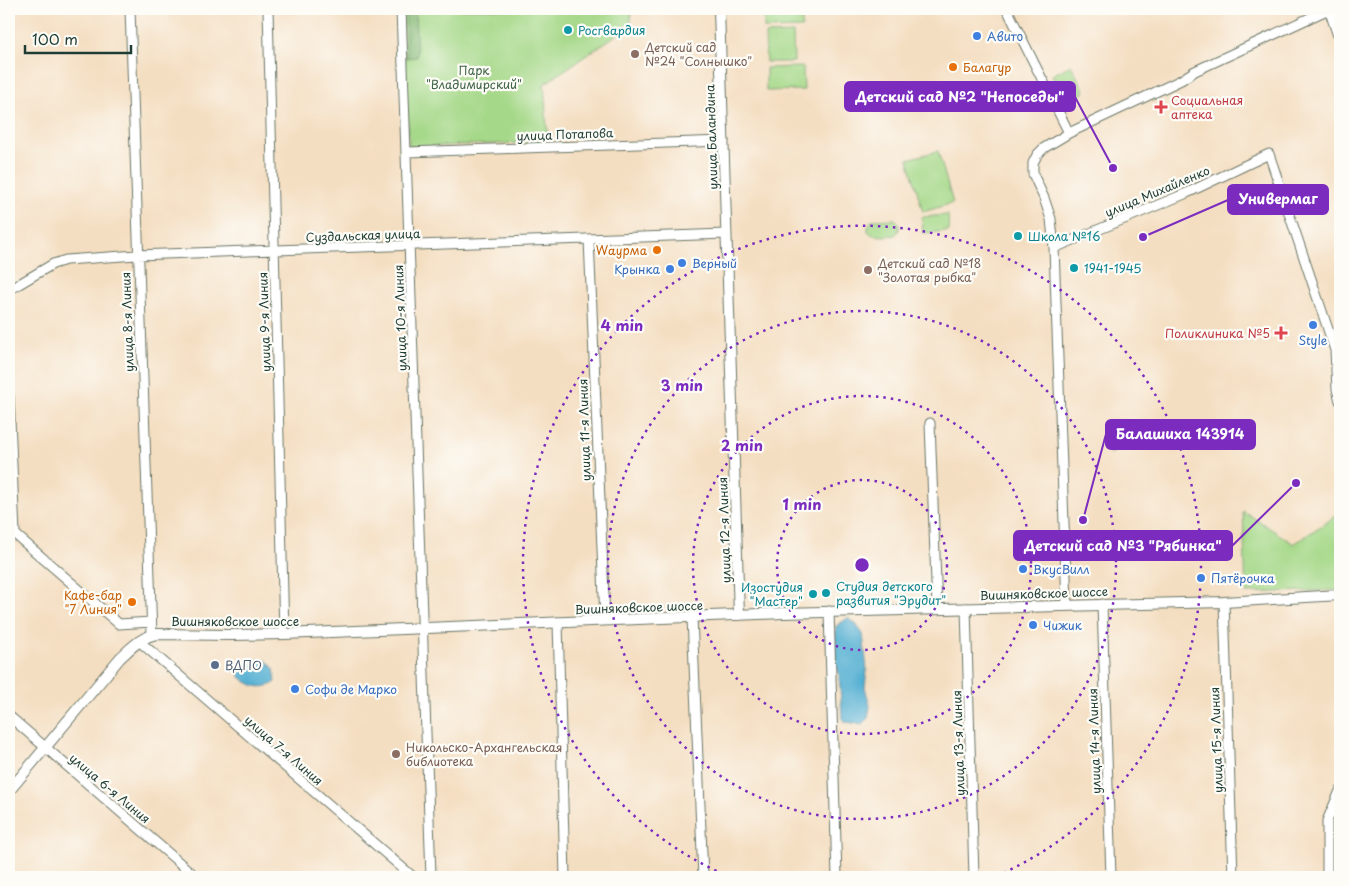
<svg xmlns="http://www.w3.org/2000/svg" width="1349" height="886" viewBox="0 0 1349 886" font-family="'Playpen Sans',sans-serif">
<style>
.green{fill:#a5d888;stroke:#628a5e}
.forest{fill:#84b874;stroke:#527a54}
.water{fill:#56b0d3;stroke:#3a7684}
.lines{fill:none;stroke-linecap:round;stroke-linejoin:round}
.minor-casing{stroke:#6a7565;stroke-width:11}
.tertiary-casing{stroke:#6a7565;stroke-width:12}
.minor{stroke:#fff;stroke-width:9}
.tertiary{stroke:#fff;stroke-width:10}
.ring{fill:none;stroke:#7b2cbf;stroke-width:2.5;stroke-dasharray:2.5 5}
.culture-dot{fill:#0f9aa8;stroke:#fdfcf7;stroke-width:2}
.shop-dot{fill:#3f7fe0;stroke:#fdfcf7;stroke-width:2}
.education-dot{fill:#8d6e63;stroke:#fdfcf7;stroke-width:2}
.food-dot{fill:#e8710a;stroke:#fdfcf7;stroke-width:2}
.health-dot{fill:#e0444e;stroke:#fdfcf7;stroke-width:2}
.service-dot{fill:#5c6f8a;stroke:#fdfcf7;stroke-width:2}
.labels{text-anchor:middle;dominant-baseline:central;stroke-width:4.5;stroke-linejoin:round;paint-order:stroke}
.culture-label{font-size:12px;fill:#0d838f;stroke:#fdfcf7;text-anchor:start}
.shop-label{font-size:12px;fill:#366cbe;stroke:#fdfcf7;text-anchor:start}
.education-label{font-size:12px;fill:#785e54;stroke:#fdfcf7;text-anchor:start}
.food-label{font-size:12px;fill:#c56008;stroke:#fdfcf7;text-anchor:end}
.park-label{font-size:12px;fill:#406449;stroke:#fdfcf7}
.health-label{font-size:12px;fill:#be3a42;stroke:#fdfcf7;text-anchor:start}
.street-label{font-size:12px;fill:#1f3d34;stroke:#fdfcf7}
.service-label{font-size:12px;fill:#4e5e75;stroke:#fdfcf7;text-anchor:start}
.centre{fill:#7b2cbf;stroke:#fdfcf7;stroke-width:2.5}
.ring-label{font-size:15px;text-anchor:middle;font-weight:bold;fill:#7b2cbf;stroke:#fdfcf7;stroke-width:4.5;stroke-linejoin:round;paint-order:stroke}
.leader{fill:none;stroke:#7b2cbf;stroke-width:2}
.callout-dot{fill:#7b2cbf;stroke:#fdfcf7;stroke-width:2}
.callout{fill:#7b2cbf;stroke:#7b2cbf;stroke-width:2}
.callout-label{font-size:14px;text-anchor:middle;font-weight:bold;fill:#fff}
</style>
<rect width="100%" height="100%" fill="#fdfcf7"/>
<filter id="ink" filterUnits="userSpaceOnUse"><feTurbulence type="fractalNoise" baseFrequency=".02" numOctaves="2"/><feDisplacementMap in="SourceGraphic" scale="10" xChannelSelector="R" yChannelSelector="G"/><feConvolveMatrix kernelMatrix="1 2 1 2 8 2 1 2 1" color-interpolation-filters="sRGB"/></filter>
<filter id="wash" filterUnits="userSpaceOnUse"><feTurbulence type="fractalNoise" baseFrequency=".0096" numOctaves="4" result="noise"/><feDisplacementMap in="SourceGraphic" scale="20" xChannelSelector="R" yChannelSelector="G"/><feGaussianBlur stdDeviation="1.12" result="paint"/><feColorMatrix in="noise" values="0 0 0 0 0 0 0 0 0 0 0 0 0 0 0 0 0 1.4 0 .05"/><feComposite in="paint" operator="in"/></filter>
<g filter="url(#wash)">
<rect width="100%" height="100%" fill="#f4dec1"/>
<path class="green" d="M402,9h229v16l-87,59 4,58 -139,5z
M764,9h38v19l-38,1z
M793,33l1,29h-28l-1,-28z
M1071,65l14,27 -19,10 -14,-27z
M803,67l1,23 -38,1v-23z
M938,151l15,52 -30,9 -15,-53z
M948,215l1,16 -26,2 -1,-16z
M894,219c7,3 7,11 1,16 -9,1 -38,4 -23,-15z
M1123,432l6,12 -19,10 -6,-13z
M1243,511l51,33 46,-31v77l-94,3z"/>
<path class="forest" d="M405,9h10l2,48 -10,1z"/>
<path class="water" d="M848,618l7,5 8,11 4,36 -2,17 5,19 -2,12 -6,6 -17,-2 -3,-6 -3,-41 -5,-18 2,-31z
M250,660h16l8,9 2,13c-14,9 -25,4 -36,-5l-1,-7 2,-5z"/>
</g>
<g filter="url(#ink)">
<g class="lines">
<defs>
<path id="minor" d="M130,9l22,626
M268,9l16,625
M401,9c12,289 18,579 30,868
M1007,9l62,124
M1329,9l11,33
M407,152l317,-11
M589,239l16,381
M1054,248l133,-55 82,-39 66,196 2,39 3,12
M9,290l44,-26 13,-4 71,-5 589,-21
M9,396l6,138
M930,423l7,186
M9,529l110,95 32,-2
M1224,602l9,275
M1102,604l9,273
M1067,605l-13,-357 -3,-29 -7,-21 -11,-24v-11l4,-8 7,-7 25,-15 112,-53 14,-9 134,-62
M966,608l8,269
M829,611l8,266
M692,617l11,260
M558,622l7,255
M139,641l274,236
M9,716l187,161
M1327,877v-56l13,-30"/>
<path id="tertiary" d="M719,9l20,606
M9,791l111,-133c12,-11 22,-22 38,-24l72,1 54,-1 499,-21 441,-11 116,-7"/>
</defs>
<use href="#minor" class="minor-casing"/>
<use href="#tertiary" class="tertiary-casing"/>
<use href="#minor" class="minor"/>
<use href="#tertiary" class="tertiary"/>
</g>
</g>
<g class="ring">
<circle cx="862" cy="565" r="85"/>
<circle cx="862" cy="565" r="169"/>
<circle cx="862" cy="565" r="254"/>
<path d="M730 877A339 339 0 1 1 994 877"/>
</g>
<g class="culture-dot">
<circle cx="568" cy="30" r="5"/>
<circle cx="1018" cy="236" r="5"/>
<circle cx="1074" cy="268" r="5"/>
<circle cx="826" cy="593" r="5"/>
<circle cx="813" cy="594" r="5"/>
</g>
<g class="shop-dot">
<circle cx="977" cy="36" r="5"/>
<circle cx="682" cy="263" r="5"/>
<circle cx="670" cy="269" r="5"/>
<circle cx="1313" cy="325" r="5"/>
<circle cx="1023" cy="569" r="5"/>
<circle cx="1201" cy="578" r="5"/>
<circle cx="1033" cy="625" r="5"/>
<circle cx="295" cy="689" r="5"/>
</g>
<g class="education-dot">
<circle cx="635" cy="54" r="5"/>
<circle cx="868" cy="270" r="5"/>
<circle cx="396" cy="754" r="5"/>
</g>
<g class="food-dot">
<circle cx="953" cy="67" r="5"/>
<circle cx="657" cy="250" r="5"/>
<circle cx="132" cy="602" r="5"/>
</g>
<g class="health-dot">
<path d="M1158.5 99.5h5v5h5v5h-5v5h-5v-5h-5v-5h5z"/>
<path d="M1278.5 325.5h5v5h5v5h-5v5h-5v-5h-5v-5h5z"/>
</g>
<circle class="service-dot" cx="215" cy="665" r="5"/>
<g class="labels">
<g class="culture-label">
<text x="578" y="30">Росгвардия</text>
<text x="1028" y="236">Школа №16</text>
<text x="1084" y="268">1941-1945</text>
<text x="836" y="586">Студия детского<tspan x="836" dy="14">развития "Эрудит"</tspan></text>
<text x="803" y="587" text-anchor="end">Изостудия<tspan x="803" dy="14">"Мастер"</tspan></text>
</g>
<g class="shop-label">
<text x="987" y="36">Авито</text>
<text x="692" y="263">Верный</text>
<text x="660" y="269" text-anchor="end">Крынка</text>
<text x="1313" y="340" text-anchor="middle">Style</text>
<text x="1033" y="569">ВкусВилл</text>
<text x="1211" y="578">Пятёрочка</text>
<text x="1043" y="625">Чижик</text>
<text x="305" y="689">Софи де Марко</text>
</g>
<g class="education-label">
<text x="645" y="47">Детский сад<tspan x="645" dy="14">№24 "Солнышко"</tspan></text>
<text x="878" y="263">Детский сад №18<tspan x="878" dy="14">"Золотая рыбка"</tspan></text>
<text x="406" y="747">Никольско-Архангельская<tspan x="406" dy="14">библиотека</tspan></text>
</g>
<g class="food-label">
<text x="963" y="67" text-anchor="start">Балагур</text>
<text x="647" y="250">Wаурма</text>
<text x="122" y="595">Кафе-бар<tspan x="122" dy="14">"7 Линия"</tspan></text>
</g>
<g class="park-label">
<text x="474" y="70">Парк<tspan x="474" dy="14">"Владимирский"</tspan></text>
</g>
<g class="health-label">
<text x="1171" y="100">Социальная<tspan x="1171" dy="14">аптека</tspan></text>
<text x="1270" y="333" text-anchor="end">Поликлиника №5</text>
</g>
<g class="street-label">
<text transform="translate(565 134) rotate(-2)">улица Потапова</text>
<text transform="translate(711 137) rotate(-92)">улица Баландина</text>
<text transform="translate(1157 191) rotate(-23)">улица Михайленко</text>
<text transform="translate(363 235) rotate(-2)">Суздальская улица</text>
<text transform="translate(400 318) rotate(-92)">улица 10-я Линия</text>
<text transform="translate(127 322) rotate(-92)">улица 8-я Линия</text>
<text transform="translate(264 322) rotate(-92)">улица 9-я Линия</text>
<text transform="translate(584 430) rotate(-92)">улица 11-я Линия</text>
<text transform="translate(724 530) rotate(-92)">улица 12-я Линия</text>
<text transform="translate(1044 593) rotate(-2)">Вишняковское шоссе</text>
<text transform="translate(639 607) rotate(-2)">Вишняковское шоссе</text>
<text x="235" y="621">Вишняковское шоссе</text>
<text transform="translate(1216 740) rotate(-92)">улица 15-я Линия</text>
<text transform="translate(1094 741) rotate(-92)">улица 14-я Линия</text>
<text transform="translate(958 743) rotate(-92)">улица 13-я Линия</text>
<text transform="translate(284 750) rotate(41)">улица 7-я Линия</text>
<text transform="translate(110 788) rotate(40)">улица 6-я Линия</text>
</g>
<g class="service-label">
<text x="225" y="665">ВДПО</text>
</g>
</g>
<circle cx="862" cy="565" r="8" class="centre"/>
<g class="ring-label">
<text x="622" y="331">4 min</text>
<text x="682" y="391">3 min</text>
<text x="742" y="451">2 min</text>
<text x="802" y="510">1 min</text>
</g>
<path class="leader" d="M1113 168L1075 97M1143 237L1228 200M1083 520L1106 434M1296 483L1232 546"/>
<g class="callout-dot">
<circle cx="1113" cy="168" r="5"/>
<circle cx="1143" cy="237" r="5"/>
<circle cx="1083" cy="520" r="5"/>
<circle cx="1296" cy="483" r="5"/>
</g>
<g class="callout">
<rect x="845" y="82" width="230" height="29" rx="5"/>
<rect x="1228" y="185" width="100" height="29" rx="5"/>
<rect x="1106" y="420" width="149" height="29" rx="5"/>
<rect x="1014" y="531" width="218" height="29" rx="5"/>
</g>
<g class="callout-label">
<text x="960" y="102">Детский сад №2 "Непоседы"</text>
<text x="1278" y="204">Универмаг</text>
<text x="1180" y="439">Балашиха 143914</text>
<text x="1123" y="551">Детский сад №3 "Рябинка"</text>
</g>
<rect width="1349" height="886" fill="none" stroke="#fdfcf7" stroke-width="30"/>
<path d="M25 45v8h106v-8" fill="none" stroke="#1f3d34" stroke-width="2.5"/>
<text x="32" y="45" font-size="15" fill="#1f3d34" stroke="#fdfcf7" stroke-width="4" paint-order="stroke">100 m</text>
</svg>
